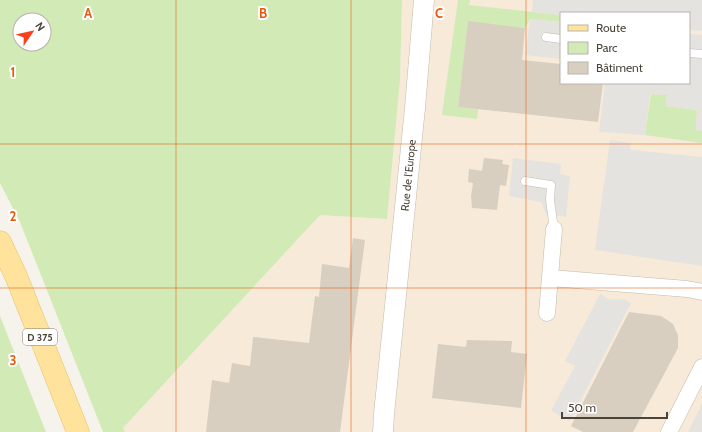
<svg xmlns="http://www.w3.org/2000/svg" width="702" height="432" viewBox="0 0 702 432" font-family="Cabin,sans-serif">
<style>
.commercial{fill:#f7ead8;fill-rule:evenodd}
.industrial{fill:#e6e2dd}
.green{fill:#d2eab5;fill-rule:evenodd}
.parking{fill:#e5e3e0}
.building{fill:#d8cfc1}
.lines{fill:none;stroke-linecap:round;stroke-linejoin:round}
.service-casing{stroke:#c2bbae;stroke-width:9}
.minor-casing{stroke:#c2bbae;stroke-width:17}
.tertiary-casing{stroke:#c2bbae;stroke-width:21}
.primary-casing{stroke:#e6c16a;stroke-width:23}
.service{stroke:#fff;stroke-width:8}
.minor{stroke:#fff;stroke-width:16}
.tertiary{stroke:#fff;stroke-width:20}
.primary{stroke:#ffe39c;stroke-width:22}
.grid{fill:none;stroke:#e8590c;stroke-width:1;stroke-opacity:0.55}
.labels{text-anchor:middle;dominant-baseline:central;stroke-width:4;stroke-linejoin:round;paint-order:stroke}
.shield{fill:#fff;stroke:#817c74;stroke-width:1}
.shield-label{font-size:10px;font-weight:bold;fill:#4b4439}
.street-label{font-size:11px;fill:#4b4439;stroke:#fff}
.grid-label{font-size:13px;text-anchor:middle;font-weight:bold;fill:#e8590c;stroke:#fff;stroke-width:4;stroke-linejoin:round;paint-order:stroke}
</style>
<rect width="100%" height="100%" fill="#f6f3ec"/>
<path class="commercial" d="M402,0h300v403l-14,29h-563l-2,-4 197,-213 67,4 13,-139zM561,13h128v70h-128z"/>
<path class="industrial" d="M702,403v29h-14z"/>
<path class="green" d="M0,0h402l-2,80 -13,139 -67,-4 -197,213 2,4h-22l-83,-210 -20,-39zM20,20h24v24h-24z
M458,0h12l-1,5 92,10v7l-31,-3 -5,9 -57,-6 -10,85 20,2 -1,10 -35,-4z
M651,94l16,1 -1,11 31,4 -1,20 6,1v12l-57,-8z
M0,316l46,116h-46z"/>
<path class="parking" d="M533,0h169v31l-13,-1v-17h-128v2l-29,-3z
M530,19l31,3v37l-36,-4z
M689,34l13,1v96l-6,-1 1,-20 -31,-4 1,-11 -17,-1 -5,41 -46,-3 6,-49h84z
M610,140l21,3 -1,7 72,7v109l-107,-16z
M513,158l48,6 -1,10 10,2 -4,41 -20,-3 -5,-12 -32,-6z
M600,294l9,5h14l8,4 -61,118 -19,-10 24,-45 -10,-5z"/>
<path class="building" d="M468,21l57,7 -3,32 39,4v19h42l-5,39 -140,-15z
M484,158l19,2 -1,4 7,1 -3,21 -6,-1 -3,25 -25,-2 -1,-12 2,-13 -5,-1 1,-13 13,2z
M353,238l12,2 -25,192h-134l6,-52 17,3 3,-20 18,3 3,-29 56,6 6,-47 4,1 3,-33 27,4z
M629,312l32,4 12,8 5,11v13l-45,84h-50l-12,-6z
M467,340l45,1 -1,11 16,2 -6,54 -89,-10 6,-54 28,3z"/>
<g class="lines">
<defs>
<path id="service" d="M546,37l15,2
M689,53l13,1
M525,181l26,4 -1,15 4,29"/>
<path id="minor" d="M551,278l136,11 15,3
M547,313l7,-84
M669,432l33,-65"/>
<g id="tertiary">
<path id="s1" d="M383,432l1,-18 31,-306 9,-108"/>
</g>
<path id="primary" d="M0,242l16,34 62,156"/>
</defs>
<use href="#service" class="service-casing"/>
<use href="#minor" class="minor-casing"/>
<use href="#tertiary" class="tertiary-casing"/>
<use href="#primary" class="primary-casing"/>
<use href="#service" class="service"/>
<use href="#minor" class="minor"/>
<use href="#tertiary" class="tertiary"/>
<use href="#primary" class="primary"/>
</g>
<path class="grid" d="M176,0v432M351,0v432M526,0v432M0,144h702M0,288h702"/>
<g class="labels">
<rect class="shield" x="23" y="329" width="34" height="16" rx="3"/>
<g class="shield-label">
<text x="40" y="337">D 375</text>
</g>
<g class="street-label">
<text stroke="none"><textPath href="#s1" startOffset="258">Rue de l'Europe</textPath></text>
</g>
</g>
<g class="grid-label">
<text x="88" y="18">A</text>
<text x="263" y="18">B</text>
<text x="439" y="18">C</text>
<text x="13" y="77">1</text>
<text x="13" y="221">2</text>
<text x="13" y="365">3</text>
</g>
<rect x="560" y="12" width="130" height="72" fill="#ffffff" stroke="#b7b4b0"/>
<rect x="568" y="25" width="20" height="6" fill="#ffe39c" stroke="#b7b4b0"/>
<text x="596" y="32" font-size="12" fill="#4b4439">Route</text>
<rect x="568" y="42" width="20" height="12" fill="#d2eab5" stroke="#b7b4b0"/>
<text x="596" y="52" font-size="12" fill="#4b4439">Parc</text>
<rect x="568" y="62" width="20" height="12" fill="#d8cfc1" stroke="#b7b4b0"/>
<text x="596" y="72" font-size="12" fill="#4b4439">Bâtiment</text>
<g transform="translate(32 32) rotate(56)"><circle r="19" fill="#ffffff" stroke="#b7b4b0"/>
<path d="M0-3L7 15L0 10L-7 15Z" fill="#fc3f1d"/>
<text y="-6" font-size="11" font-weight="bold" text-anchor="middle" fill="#4b4439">N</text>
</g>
<path d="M562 412v6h105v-6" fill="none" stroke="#4b4439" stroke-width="2"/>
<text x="568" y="412" font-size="12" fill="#4b4439" stroke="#ffffff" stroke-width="3" paint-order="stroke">50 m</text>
</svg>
